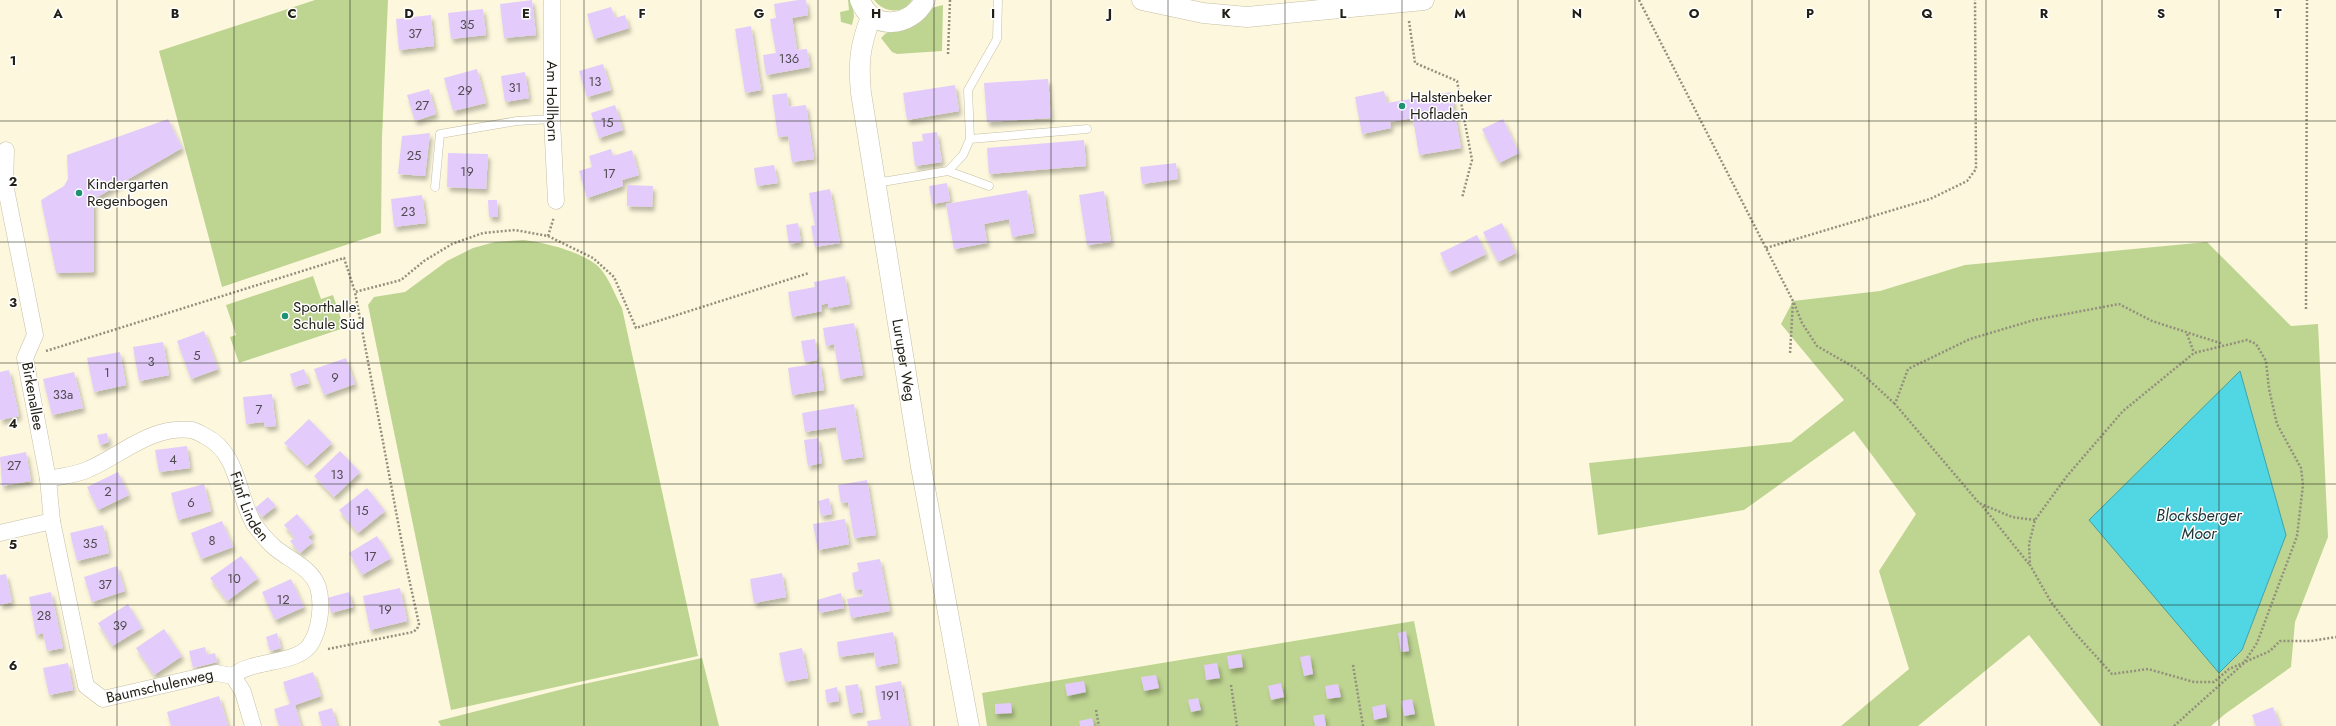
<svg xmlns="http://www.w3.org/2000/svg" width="2336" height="726" viewBox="0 0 2336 726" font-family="Jost,sans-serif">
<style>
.green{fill:#bed491;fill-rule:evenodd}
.water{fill:#50d7e3;stroke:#42a0a6}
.building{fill:#e3ccfb;filter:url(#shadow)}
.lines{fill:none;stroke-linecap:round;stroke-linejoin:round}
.service-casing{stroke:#c4bfa5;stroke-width:9}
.minor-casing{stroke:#c4bfa5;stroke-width:17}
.tertiary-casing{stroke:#c4bfa5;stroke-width:21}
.path{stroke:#938f7d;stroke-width:2.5;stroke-dasharray:2 2;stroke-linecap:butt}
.service{stroke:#fff;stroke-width:8}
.minor{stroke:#fff;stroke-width:16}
.tertiary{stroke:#fff;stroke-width:20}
.grid{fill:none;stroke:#222016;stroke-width:1;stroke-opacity:0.55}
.poi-dot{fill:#1c9174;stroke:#fff;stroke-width:1.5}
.labels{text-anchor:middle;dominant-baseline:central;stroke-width:3;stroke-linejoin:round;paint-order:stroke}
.number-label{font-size:13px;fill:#524b4f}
.poi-label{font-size:15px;fill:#222016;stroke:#fff;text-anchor:start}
.street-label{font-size:15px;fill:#222016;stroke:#fff}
.water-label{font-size:16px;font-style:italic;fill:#1d3436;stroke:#fff}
.grid-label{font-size:13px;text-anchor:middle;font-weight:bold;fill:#222016;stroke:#fff;stroke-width:3;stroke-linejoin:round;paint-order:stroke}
</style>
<defs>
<filter id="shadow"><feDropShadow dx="2.5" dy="4.5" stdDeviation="2" flood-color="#0004"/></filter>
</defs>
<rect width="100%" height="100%" fill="#fdf8dd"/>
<path class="green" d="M315,0h73l-6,137 -1,96 -159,54 -63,-236z
M848,0h4l2,16 -2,9 -11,-3 -1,-10 9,-2z
M874,0h38c-9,15 -28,13 -38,0z
M943,5l-1,46 -45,3 -5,-2 -11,-14 4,-4 50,-27z
M523,240c21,2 69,14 80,32 8,11 13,25 19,36l76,348 -247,54 -83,-405 6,-8 31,-5 42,-31 26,-13 22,-6z
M2207,242l84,84 27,-2 10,213 -33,85 -4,45 -66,47 -14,12h-110l-72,-91 -111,91h-77l68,-57 -30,-98 37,-57 -62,-83 -110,79 -146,25 -9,-72 202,-21 53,-42 -63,-76 12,-23 87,-10 85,-26zM2240,372l46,163 -44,115z
M313,276l8,23 12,-4 11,33 -105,35 -9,-26 6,-2 -10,-30z
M1414,621l21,105h-448l-5,-33z
M702,658l17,68h-278l-3,-5 137,-35z"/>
<path class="water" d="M2240,371l46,164 -44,115 -23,23 -130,-153z"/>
<path class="building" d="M532,0l4,35 -32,3 -4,-34z
M798,0h8l2,15 -16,3 5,32 10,-1 3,18 -44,8 -3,-20 13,-2 -6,-34 6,-1 -2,-14z
M611,7l4,11 10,-3 4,13 -35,11 -7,-25z
M483,9l3,26 -35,4 -3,-26z
M431,15l3,31 -35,4 -3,-31z
M751,26l10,64 -16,3 -10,-64z
M603,64l8,26 -24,7 -8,-26z
M477,69l9,34 -33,8 -9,-33z
M525,72l4,26 -24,4 -4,-26z
M1048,79l3,39 -64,4 -3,-39z
M955,85l4,26 -52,9 -4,-27z
M429,89l7,25 -21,7 -8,-26z
M1384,91l3,12 64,-11 10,56 -42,7 -6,-37 -23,4 1,6 -29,6 -7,-37z
M787,93l2,14 17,-2 8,54 -22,3 -4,-26 -10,1 -6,-42z
M615,105l8,25 -24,8 -8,-25z
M168,119l14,29 -88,51v73l-38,1 -15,-73 23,-14 4,-7 -1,-24z
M1503,119l16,34 -20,10 -17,-34z
M937,132l5,30 -27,4 -3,-24 11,-1 -1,-7z
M430,133l-5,43 -27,-2 4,-38z
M1084,140l2,26 -97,8 -2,-26z
M611,149l2,7 19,-6 7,25 -17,5 1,6 -36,12 -8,-27 13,-4 -3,-11z
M448,153l40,1 -2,35 -39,-2z
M1176,163l2,16 -36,5 -2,-17z
M774,165l4,18 -21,3 -3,-18z
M947,183l3,18 -18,3 -3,-18z
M627,185l26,1 -1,21 -25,-1z
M830,189l10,54 -25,4 -4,-21 4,-1 -6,-32z
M1027,190l7,43 -22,4 -3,-18 -25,5 3,19 -33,6 -8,-45z
M1104,191l7,51 -24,3 -8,-50z
M422,195l4,28 -32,4 -3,-28z
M488,200h9l1,17h-9z
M798,223l3,19 -12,2 -3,-19z
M1502,223l14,30 -18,9 -15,-30z
M1477,235l9,19 -37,18 -9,-19z
M845,276l5,28 -22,4v-5l-7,2 1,6 -30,6 -4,-25 27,-5 -1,-5z
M854,323l9,52 -23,4 -6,-35 -8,2 -3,-18z
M204,331l14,38 -27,10 -14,-38z
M815,339l3,21 -13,2 -4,-21z
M163,342l6,33 -30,6 -6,-34z
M120,352l6,33 -32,7 -7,-34z
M346,358l9,26 -31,11 -10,-26z
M820,363l4,27 -32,5 -4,-27z
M304,369l5,14 -15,4 -4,-13z
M9,370l10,46 -19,4v-48z
M74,372l9,36 -31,7 -9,-36z
M272,394l4,32 -11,1 -1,-5 -18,2 -3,-27z
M854,404l9,53 -21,3 -6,-33 -31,5 -3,-19z
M309,419l23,24 -25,23 -23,-23z
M107,433l2,9 -9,3 -3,-10z
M818,438l4,25 -14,3 -4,-26z
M187,446l3,22 -31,4 -4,-22z
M340,451l20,21 -26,25 -20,-21z
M26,452l5,29 -29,5 -2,-29z
M118,472l11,23 -31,15 -11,-23z
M867,480l9,55 -22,3 -6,-36 -7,1 -3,-18z
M204,484l7,27 -33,9 -7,-27z
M367,488l18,23 -27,22 -19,-23z
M268,497l8,9 -14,11 -7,-9z
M829,498l3,16 -11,2 -3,-15z
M297,514l16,19 -5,4 5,5 -13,11 -10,-12 5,-3 -11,-13z
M845,519l4,25 -31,6 -5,-26z
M222,521l11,26 -32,12 -10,-26z
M103,525l6,28 -32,8 -7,-28z
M377,536l14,22 -29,17 -13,-22z
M241,556l17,22 -31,23 -17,-23z
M880,559l10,52 -39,7 -4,-19 16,-3 -1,-7 -7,1 -3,-17 7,-2 -2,-8z
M117,566l8,25 -33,11 -8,-25z
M782,573l4,24 -32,6 -4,-24z
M6,574l6,28 -12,3v-30z
M291,579l13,28 -29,13 -13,-28z
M400,588l7,33 -37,9 -7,-34z
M51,592l12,56 -16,3 -4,-18 -7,2 -7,-38z
M349,592l4,15 -22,6 -4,-15z
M841,593l3,15 -25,5 -2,-13z
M128,604l14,24 -30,18 -14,-23z
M164,629l18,27 -28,19 -18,-27z
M1406,631l3,20 -8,1 -3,-19z
M893,632l5,31 -22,4 -2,-15 -35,5 -2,-15z
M277,633l4,15 -11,3 -4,-14z
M205,647l2,8 8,-2 2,9 -24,6 -4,-17z
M802,648l6,30 -23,4 -6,-29z
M1241,654l2,13 -14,2 -2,-13z
M1310,655l3,19 -9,2 -4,-19z
M68,663l5,27 -24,5 -6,-27z
M1217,663l3,15 -14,2 -2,-15z
M313,672l8,24 -26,9 6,21h-22l-5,-17 16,-5 -7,-22z
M1156,675l3,13 -15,3 -3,-14z
M901,681l8,45h-41l-1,-5 14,-2 -6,-33z
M1084,681l2,11 -19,4 -2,-12z
M1281,683l3,14 -13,3 -3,-14z
M858,684l5,28 -13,2 -5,-28z
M1338,684l3,13 -14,2 -2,-13z
M837,687l2,14 -12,2 -2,-13z
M219,696l9,30h-57l-4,-14z
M1198,698l3,12 -10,2 -3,-12z
M1412,699l3,15 -11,2 -3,-15z
M1011,703l1,10 -17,1v-10z
M1385,704l2,13 -13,3 -2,-13z
M2273,707l7,19h-24l-4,-11z
M332,708l5,18h-15l-4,-14z
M1324,714l2,12h-11l-2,-10z
M1092,718l2,8h-14l-1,-5z"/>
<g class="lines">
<defs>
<path id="service" d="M970,139l117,-10
M948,171l15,-16 7,-16 -2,-49 29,-51 1,-39
M876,183l72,-12 41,15
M435,187l5,-53 77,-13 35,-2"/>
<g id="minor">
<path id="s1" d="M552,0v119l4,82"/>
<path id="s2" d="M48,479c13,-3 29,-4 41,-10 34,-15 63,-44 103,-39 4,1 9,4 13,6 34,17 32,59 49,88 6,8 12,16 20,23 15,13 37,20 44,40 5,17 2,43 -8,58 -14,20 -58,14 -77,31"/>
<path id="s3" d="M52,521l34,165 17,13 113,-26 17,3 10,16 10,34"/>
<path d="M0,533l52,-12 -4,-42 -23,-121 10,-23 -30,-151 1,-34"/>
</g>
<g id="tertiary">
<path d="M860,0c11,31 51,28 65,0"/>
<path d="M1142,0l61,13 44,4 177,-17"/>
<path id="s4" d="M871,17c-11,28 -13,46 -10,76l60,374 48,259"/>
</g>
</defs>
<use href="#service" class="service-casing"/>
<use href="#minor" class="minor-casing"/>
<use href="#tertiary" class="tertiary-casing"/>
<path class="path" d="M1639,0l154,301 -3,53
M1409,21l6,42 42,18 15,79 -10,38
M948,54l2,-54
M548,236l6,-19
M1766,248l164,-49 37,-18 9,-12 -1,-169
M1794,303l8,20 15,23 40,23 38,35
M2306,309l1,-309
M2187,334l7,19
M46,351l298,-93 11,34
M1980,503l49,61
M2035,520l-23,-3 -33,-14 -84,-99 13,-35 62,-30 64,-19 85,-16 33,17 71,23
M328,649l85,-17 4,-3 2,-5 -13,-59 -51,-273 46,-12 23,-19 28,-17 31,-11 32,-3 33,6 45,22 21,19 22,51 173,-55
M1353,665l10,61
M1231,685l6,41
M1096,710l3,16
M2174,726l69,-62 14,-21 40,-107 6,-51 -2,-17 -24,-44 -8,-35 -3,-28 -10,-17 -9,-4 -53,13 -71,58 -56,65 -32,44 -6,24 1,21 21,37 23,30 38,42 36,-5 46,13h20l15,-13 41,-18 10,-10h31l25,-4"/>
<use href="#service" class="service"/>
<use href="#minor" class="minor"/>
<use href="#tertiary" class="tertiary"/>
</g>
<path class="grid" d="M117,0v726M234,0v726M350,0v726M467,0v726M584,0v726M701,0v726M818,0v726M934,0v726M1051,0v726M1168,0v726M1285,0v726M1402,0v726M1518,0v726M1635,0v726M1752,0v726M1869,0v726M1986,0v726M2102,0v726M2219,0v726M0,121h2336M0,242h2336M0,363h2336M0,484h2336M0,605h2336"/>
<g class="poi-dot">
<circle cx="1402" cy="106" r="4"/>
<circle cx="79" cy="193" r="4"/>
<circle cx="285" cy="316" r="4"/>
</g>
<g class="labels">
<g class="number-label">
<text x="467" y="24">35</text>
<text x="415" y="33">37</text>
<text x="789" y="58">136</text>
<text x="595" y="81">13</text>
<text x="515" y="87">31</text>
<text x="465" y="90">29</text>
<text x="422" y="105">27</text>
<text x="607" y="122">15</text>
<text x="414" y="155">25</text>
<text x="467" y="171">19</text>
<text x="609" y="173">17</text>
<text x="408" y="211">23</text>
<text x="197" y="355">5</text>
<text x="151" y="361">3</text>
<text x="107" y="372">1</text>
<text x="335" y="377">9</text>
<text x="63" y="394">33a</text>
<text x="259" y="409">7</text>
<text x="173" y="459">4</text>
<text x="14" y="465">27</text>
<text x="337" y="474">13</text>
<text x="108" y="491">2</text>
<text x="191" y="502">6</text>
<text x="362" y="510">15</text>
<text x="212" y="540">8</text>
<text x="90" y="543">35</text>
<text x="370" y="556">17</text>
<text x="234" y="578">10</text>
<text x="105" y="584">37</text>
<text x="283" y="599">12</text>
<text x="385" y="609">19</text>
<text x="44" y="615">28</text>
<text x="120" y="625">39</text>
<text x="890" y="695">191</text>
</g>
<g class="poi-label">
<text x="1410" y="97">Halstenbeker<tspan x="1410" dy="17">Hofladen</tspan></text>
<text x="87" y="184">Kindergarten<tspan x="87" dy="17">Regenbogen</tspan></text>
<text x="293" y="307">Sporthalle<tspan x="293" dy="17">Schule Süd</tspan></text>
</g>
<g class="street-label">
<text stroke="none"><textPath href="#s1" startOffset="101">Am Hollhorn</textPath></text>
<text stroke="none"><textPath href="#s4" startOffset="348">Luruper Weg</textPath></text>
<text transform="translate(33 396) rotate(80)">Birkenallee</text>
<text stroke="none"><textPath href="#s2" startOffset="254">Fünf Linden</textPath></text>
<text stroke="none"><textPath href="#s3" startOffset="248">Baumschulenweg</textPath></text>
</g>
<g class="water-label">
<text x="2199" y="515">Blocksberger<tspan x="2199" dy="18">Moor</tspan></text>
</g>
</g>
<g class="grid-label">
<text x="58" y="18">A</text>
<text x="175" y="18">B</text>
<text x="292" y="18">C</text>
<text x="409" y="18">D</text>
<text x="526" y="18">E</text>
<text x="642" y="18">F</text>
<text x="759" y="18">G</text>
<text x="876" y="18">H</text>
<text x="993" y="18">I</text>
<text x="1110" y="18">J</text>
<text x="1226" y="18">K</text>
<text x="1343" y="18">L</text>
<text x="1460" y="18">M</text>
<text x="1577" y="18">N</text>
<text x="1694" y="18">O</text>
<text x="1810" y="18">P</text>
<text x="1927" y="18">Q</text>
<text x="2044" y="18">R</text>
<text x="2161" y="18">S</text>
<text x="2278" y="18">T</text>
<text x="13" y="65">1</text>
<text x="13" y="186">2</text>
<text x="13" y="307">3</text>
<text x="13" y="428">4</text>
<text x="13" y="549">5</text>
<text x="13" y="670">6</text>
</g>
</svg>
